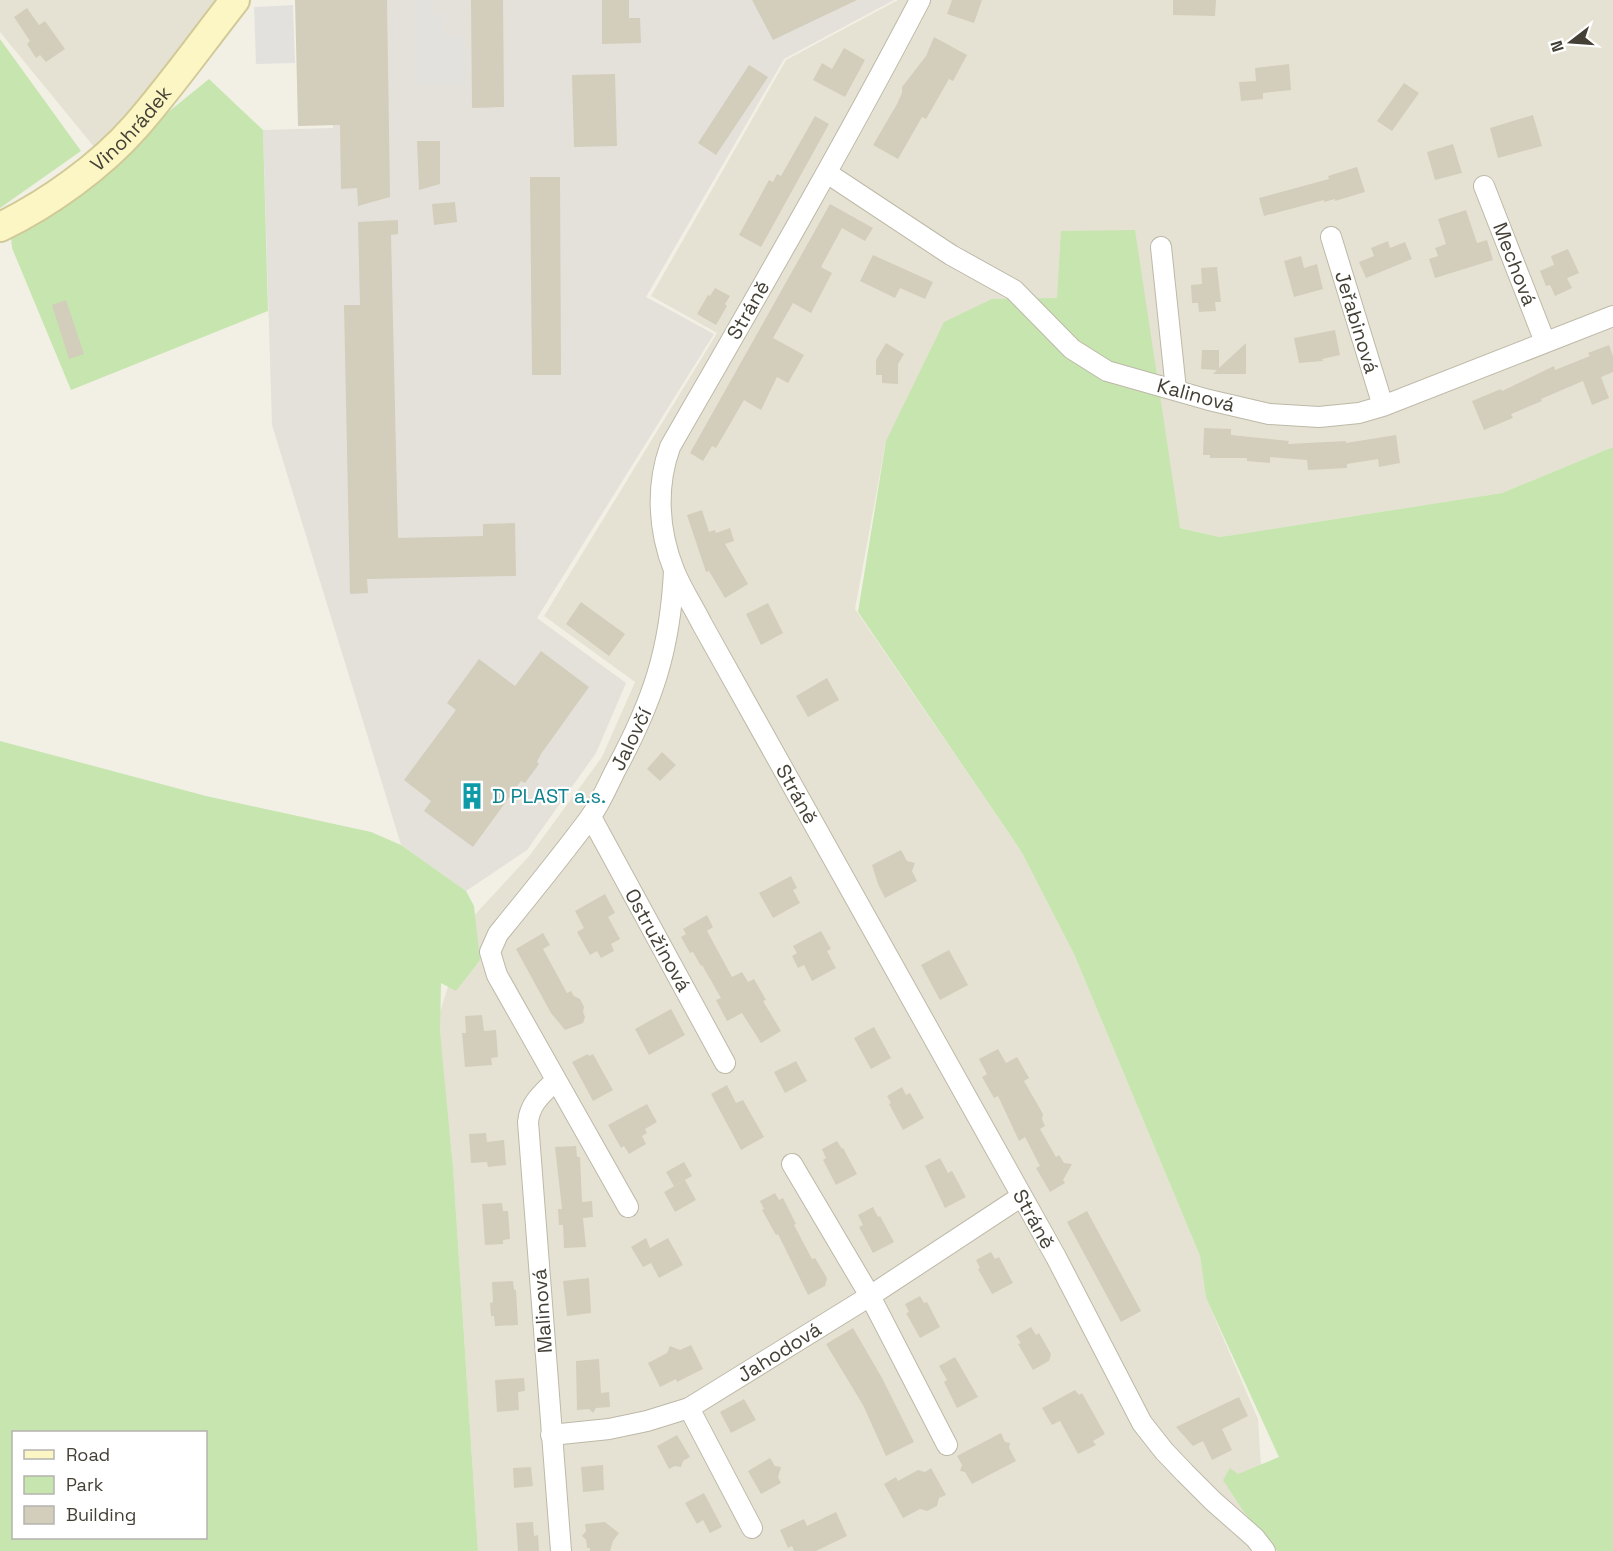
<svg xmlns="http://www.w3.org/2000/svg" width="1613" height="1551" viewBox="0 0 1613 1551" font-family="'Space Grotesk',sans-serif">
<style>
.residential{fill:#e6e2d3}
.industrial{fill:#e4e1da}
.green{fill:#c6e5af;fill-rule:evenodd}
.parking{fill:#e3e1dd}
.building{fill:#d3cdbb}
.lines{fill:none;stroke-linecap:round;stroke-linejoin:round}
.street-casing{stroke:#bdb9a8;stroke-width:22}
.secondary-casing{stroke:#d1c997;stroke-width:32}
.street{stroke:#fff;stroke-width:20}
.secondary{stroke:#fcf6c5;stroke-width:28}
.labels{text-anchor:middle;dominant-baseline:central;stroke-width:4.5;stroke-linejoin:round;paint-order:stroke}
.street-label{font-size:20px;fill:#444035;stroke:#fff}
.culture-label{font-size:20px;fill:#0d838f;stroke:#fff;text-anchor:start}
</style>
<rect width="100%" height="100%" fill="#f2f0e5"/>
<path class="residential" d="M0,0h219l-42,57 -82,91 -95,-116z
M898,0h715v447l-111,46 -282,44 -142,-33 -192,-63 -31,168 166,242 53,103 126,302 6,42 52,121 7,109 8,23h-795l-25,-384 -15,-149 31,-97 61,-66 72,-98 33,-75 -91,-66 173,-283 -66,-37 135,-236z"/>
<path class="industrial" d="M332,0h562l-110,59 -138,238 68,37 -177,284 89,65 -30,70 -69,97 -61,41 -65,-46 -129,-420 -9,-295 70,-2z"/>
<path class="green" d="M0,39l81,112 -81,57z
M209,79l54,51 5,181 -197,79 -59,-142 -1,-11 12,-7z
M1135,230l45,298 40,9 282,-44 111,-46v1104h-336l-33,-39 -21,-32 7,-12 8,6 41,-17 -73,-159 -6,-42 -126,-302 -53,-103 -163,-239 28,-171 58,-119 48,-23 65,-1 4,-67z
M0,741l206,55 165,36 30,13 65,46 8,15 6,54 -24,31 -15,-8 -1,49 13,135 25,384h-478zM14,1432h192v106h-192z"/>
<path class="parking" d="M415,0h17v13h11l1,25 20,-1 1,47 -48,1z
M293,5l2,58 -39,1 -2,-57z"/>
<path class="building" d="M295,0h92l3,197 -32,9 -1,-18 -16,1 -1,-64 -42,1z
M471,0h32l1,107 -32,1z
M602,0h27v18h11l1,25 -39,1z
M752,0h105l-84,40z
M952,0h30l-8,23 -27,-9z
M1173,0h43l-1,16 -42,-1z
M27,8l12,17 6,-4 20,28 -19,13 -6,-7 -4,3 -9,-14 3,-3 -16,-24z
M934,37l33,18 -14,26 -4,-2 -23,40 -4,-2 -24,42 -25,-14 24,-41 5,-11v-6l24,-31z
M844,48l21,12 -20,37 -32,-17 9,-17 10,6z
M1289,64l2,26 -28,3v6l-22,2 -2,-19 17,-1 -1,-13z
M749,65l19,12 -52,78 -18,-12z
M615,74l2,72 -43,1 -2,-72z
M1404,83l15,10 -27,38 -15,-10z
M1533,115l9,31 -44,12 -8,-30z
M815,116l14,8 -68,123 -22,-12 30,-55 4,2 4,-8 4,2z
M417,141h23v43l-21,6z
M1453,144l9,29 -27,7 -8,-28z
M1357,167l8,25 -30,9v-2l-11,3v-2l-60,16 -5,-18 70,-19 -1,-3z
M530,177h30l1,198h-29z
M455,202l2,20 -23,3 -2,-21z
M830,204l43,24 -8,13 -23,-13 -21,39 11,6 -21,40 -18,-10 -20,35 31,17 -16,28 -11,-6 -16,33 -17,-10 -28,48 -4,-2 -9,15 -13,-8z
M1466,210l11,33 10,-3 6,20 -58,18 -6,-19 9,-3 -3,-8 11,-4 -8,-25z
M398,220v14l-7,1 7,303 85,-2v-12l32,-1 1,53 -149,3 1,14 -18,1 -6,-289h16l-2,-83z
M1388,241l2,7 15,-6 7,17 -46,19 -7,-16 15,-6 -3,-8z
M1568,249l11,24 -12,5 5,10 -17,8 -5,-11 -4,1 -6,-15 14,-6 -3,-9z
M873,255l60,27 -8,17 -25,-11 -5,10 -35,-17z
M1301,256l3,12 13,-4 6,25 -29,8 -10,-36z
M1217,267l4,35h-6l1,9 -17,1 -1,-9h-6l-1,-18 11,-1 -1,-16z
M715,288l15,8 -5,8 2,2 -11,19 -19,-11 11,-19 2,1z
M66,300l18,54 -15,5 -17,-54z
M1335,330l5,25 -18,4 1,2 -24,2 -5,-25z
M886,343l18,11 -6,10v20l-16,-1v-8h-6v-15z
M1246,343v31h-33l4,-4 -16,-1 1,-19h17v18z
M1609,345l4,11v16l-12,5 8,21 -17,7 -9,-24 -42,18 1,2 -31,13 2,4 -29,12 -12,-29 29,-12 1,2 52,-25 1,4 35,-14 -2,-3z
M1204,428l27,1v6l58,6 -1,3 58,-3v2l50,-8 4,28 -21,4 -1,-8 -31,5v4l-39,2 -1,-10 -37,-3v6l-23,-2v-3h-37v-3h-7z
M702,510l7,22 6,-2 1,3 14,-5 4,13 -9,3 23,40 -23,14 -16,-27 -3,1 -19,-57z
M581,602l44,32 -16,22 -43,-32z
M768,603l15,30 -22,12 -15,-31z
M541,651l48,36 -48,67 -4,8 2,2 -14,19 -4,-2 -48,66 -49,-36 7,-10 -27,-21 52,-70 -9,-7 32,-44 36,27z
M827,678l12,22 -31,17 -12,-21z
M662,752l14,13 -16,16 -13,-12z
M901,850l6,11 8,2 -3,8 5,10 -32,17 -7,-14 -6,-19z
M791,876l6,12 -4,2 7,13 -27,15 -14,-25z
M605,894l10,19 -7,4 12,22 -9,5 3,7 -13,7 -4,-7 -7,4 -13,-23 7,-4 -9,-17z
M707,915l6,12 -6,4 25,46 10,-5 6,10 6,-3 12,21 -3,1 18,30 -20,12 -19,-30 -15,8 -11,-21 5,-2 -19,-33 -1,1 -8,-14 -3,1 -9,-16 5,-3 -3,-5z
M821,931l10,18 -4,2 9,17 -24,13 -8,-16 -6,3 -6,-12 5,-3 -4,-7z
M543,933l7,12 -7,4 24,44 4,-2 3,5 6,3 4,8 -1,5 2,5 -2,6 -18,7 -14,-17 -35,-64z
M949,950l19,35 -28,15 -19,-35z
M671,1009l14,26 -36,20 -14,-26z
M482,1015l2,16 12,-1 2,27 -7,1 1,7 -27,2 -3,-34h4l-1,-17z
M874,1027l17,31 -20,11 -17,-31z
M998,1049l8,14 11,-6 12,21 -5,3 19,33 -1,5 3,7 -5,3 16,28 3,-2 5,8 8,1 -9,16 2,3 -15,9 -14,-24 4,-2 -15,-29 -6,4 -21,-45 -4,2 -12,-21 5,-3 -8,-15z
M588,1054l1,2 4,-2 20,36 -20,11 -21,-39z
M796,1061l11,20 -22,12 -11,-21z
M727,1085l9,18 7,-3 21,37 -23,13 -30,-56z
M902,1087l4,8 4,-2 14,25 -21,12 -14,-26 2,-1 -4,-7z
M647,1104l10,18 -12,7 2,4 -5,3 4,8 -17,10 -5,-8 -3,2 -13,-23z
M486,1133l1,9 17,-2 2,25 -18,2 -1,-5 -16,1 -2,-29z
M837,1141l5,8 1,-1 14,26 -21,11 -13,-25 3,-2 -4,-9z
M576,1146l1,11h3l2,45 10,-1 1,16 -10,1 3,29 -22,1 -1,-23h-4l-1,-16h4l-7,-62z
M940,1158l8,15 4,-2 14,26 -21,11 -20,-42z
M684,1162l8,14 -18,10 -8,-14z
M685,1180l11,20 -21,12 -11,-20z
M775,1193l4,7 4,-2 13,26 -2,1 18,34 3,-1 12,20 -2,8 -17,9 -30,-61 -2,1 -14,-25 2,-1 -4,-8z
M502,1203l1,8h5l2,28 -7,1v4l-18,1 -3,-41z
M873,1207l5,10 2,-1 14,26 -21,11 -14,-26 4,-2 -5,-10z
M1087,1211l54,100 -20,11 -54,-100z
M646,1238l4,10 18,-10 15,27 -24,13 -8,-15 -8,4 -12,-20z
M991,1252l4,7 4,-2 14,26 -21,11 -14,-25 2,-1 -4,-8z
M589,1278l2,35 -24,3 -4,-35z
M513,1281l1,9h2l2,35 -23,1 -1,-10h-3l-1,-13 3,-1 -1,-20z
M920,1296l4,7 3,-1 13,25 -20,11 -14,-25 3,-1 -4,-8z
M1031,1327l5,8 3,-2 12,21 -2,7 -16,9 -15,-26 3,-1 -5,-7z
M853,1328l29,50 32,64 -28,14 -23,-51 -37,-61z
M691,1345l12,24 -26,13 -1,-3 -16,8 -12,-24 19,-10 3,-7 10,4z
M955,1357l23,40 -21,11 -13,-26 3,-2 -8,-14z
M599,1359l2,34 8,-1 1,15 -14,1 -3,5 -4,-4 -12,1 -1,-49z
M524,1378l1,13 -7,1 1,18 -22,2 -2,-32z
M1075,1390l4,5 3,-2 23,41 -12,7 3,4 -18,9 -18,-33 -8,4 -10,-17z
M1239,1397l9,19 -26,13 10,21 -20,10 -9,-19 -10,5 -17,-19z
M744,1399l12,21 -25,13 -11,-21z
M1001,1433l4,9 5,1 -1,5 7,13 -44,23 -7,-12 -5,-1 2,-6 -5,-9z
M677,1435l13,22 -7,4 -2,6 -6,-1 -6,3 -12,-23z
M770,1458l5,8 6,1 -3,10 3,6 -20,11 -13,-23z
M603,1465l1,25 -21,2 -2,-25z
M531,1467l2,19 -19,2 -1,-20z
M931,1468l15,27 -7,3 -2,8 -10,5 -7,-2 -17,9 -19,-34 12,-7 2,4 20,-11 7,2z
M704,1493l18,34 -12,6 -7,-13 -6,4 -12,-21z
M836,1512l11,24 -31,15h-22l-2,-5 -4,2 -8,-18 24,-11 3,7z
M533,1522l1,14 4,-1 1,16h-21l-2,-28z
M605,1522l14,11 -6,8 -3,10h-20v-3h-3l-1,-8 -4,-4 4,-5 -1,-7z"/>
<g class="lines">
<defs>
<path id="street" d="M920,0c-79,151 -165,299 -250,447 -14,39 -12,83 4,123 7,18 19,36 28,54l354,633 86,166 22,28 21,22 28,28 42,37 10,13
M827,173l124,82 63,35 58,59 35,22 102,29 60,14 50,3 40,-4 24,-7 230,-90
M1484,186l61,156
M1331,237l52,169
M1161,247l15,143
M591,817l134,246
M555,1081c-13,13 -25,22 -27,41l33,429
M792,1164l78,132 77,149
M628,1207l-131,-232 -7,-23 8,-18c31,-38 62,-76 91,-115 11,-15 18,-32 26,-48 38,-70 55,-121 59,-200
M551,1435l58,-6 38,-8 42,-13
M752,1528l-63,-120 181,-112 152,-100"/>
<g id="secondary">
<path id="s1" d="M0,227c48,-23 101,-61 136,-101 35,-40 66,-84 99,-126"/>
</g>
</defs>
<use href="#street" class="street-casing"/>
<use href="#secondary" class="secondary-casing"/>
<use href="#street" class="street"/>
<use href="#secondary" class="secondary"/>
</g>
<defs>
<symbol id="building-bare" viewBox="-9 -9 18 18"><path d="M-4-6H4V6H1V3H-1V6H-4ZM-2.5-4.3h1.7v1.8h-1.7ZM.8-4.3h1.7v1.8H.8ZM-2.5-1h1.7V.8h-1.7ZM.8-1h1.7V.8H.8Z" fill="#0f9aa8" stroke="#fff" stroke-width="2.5" paint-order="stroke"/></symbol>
</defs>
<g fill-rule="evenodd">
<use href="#building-bare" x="453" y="777" width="38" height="38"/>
</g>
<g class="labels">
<g class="street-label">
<text stroke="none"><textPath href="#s1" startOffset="165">Vinohrádek</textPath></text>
<text transform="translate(1515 264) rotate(69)">Mechová</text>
<text transform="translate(748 310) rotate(-60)">Stráně</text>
<text transform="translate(1357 322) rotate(73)">Jeřabinová</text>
<text transform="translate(1196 395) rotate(15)">Kalinová</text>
<text transform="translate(631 739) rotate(-64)">Jalovčí</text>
<text transform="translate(797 794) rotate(61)">Stráně</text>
<text transform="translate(658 940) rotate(61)">Ostružinová</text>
<text transform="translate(1034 1219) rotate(61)">Stráně</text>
<text transform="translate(542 1311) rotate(-94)">Malinová</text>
<text transform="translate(779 1352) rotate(-32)">Jahodová</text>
</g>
<g class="culture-label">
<text x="492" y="796">D PLAST a.s.</text>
</g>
</g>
<rect x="12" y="1431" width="195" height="108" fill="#ffffff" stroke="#b4b3ae" stroke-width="1.5"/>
<rect x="24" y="1450" width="30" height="9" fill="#fcf6c5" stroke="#b4b3ae" stroke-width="1.5"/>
<text x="66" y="1461" font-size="18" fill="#444035">Road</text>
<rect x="24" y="1476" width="30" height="18" fill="#c6e5af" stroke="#b4b3ae" stroke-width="1.5"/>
<text x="66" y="1491" font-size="18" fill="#444035">Park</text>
<rect x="24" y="1506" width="30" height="18" fill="#d3cdbb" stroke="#b4b3ae" stroke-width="1.5"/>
<text x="66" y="1521" font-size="18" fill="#444035">Building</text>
<g transform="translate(1571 42) rotate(253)" stroke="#ffffff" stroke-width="4.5" paint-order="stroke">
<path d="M0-4.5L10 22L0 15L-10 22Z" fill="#444035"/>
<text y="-9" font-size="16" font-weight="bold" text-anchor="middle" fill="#444035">N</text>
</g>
</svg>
